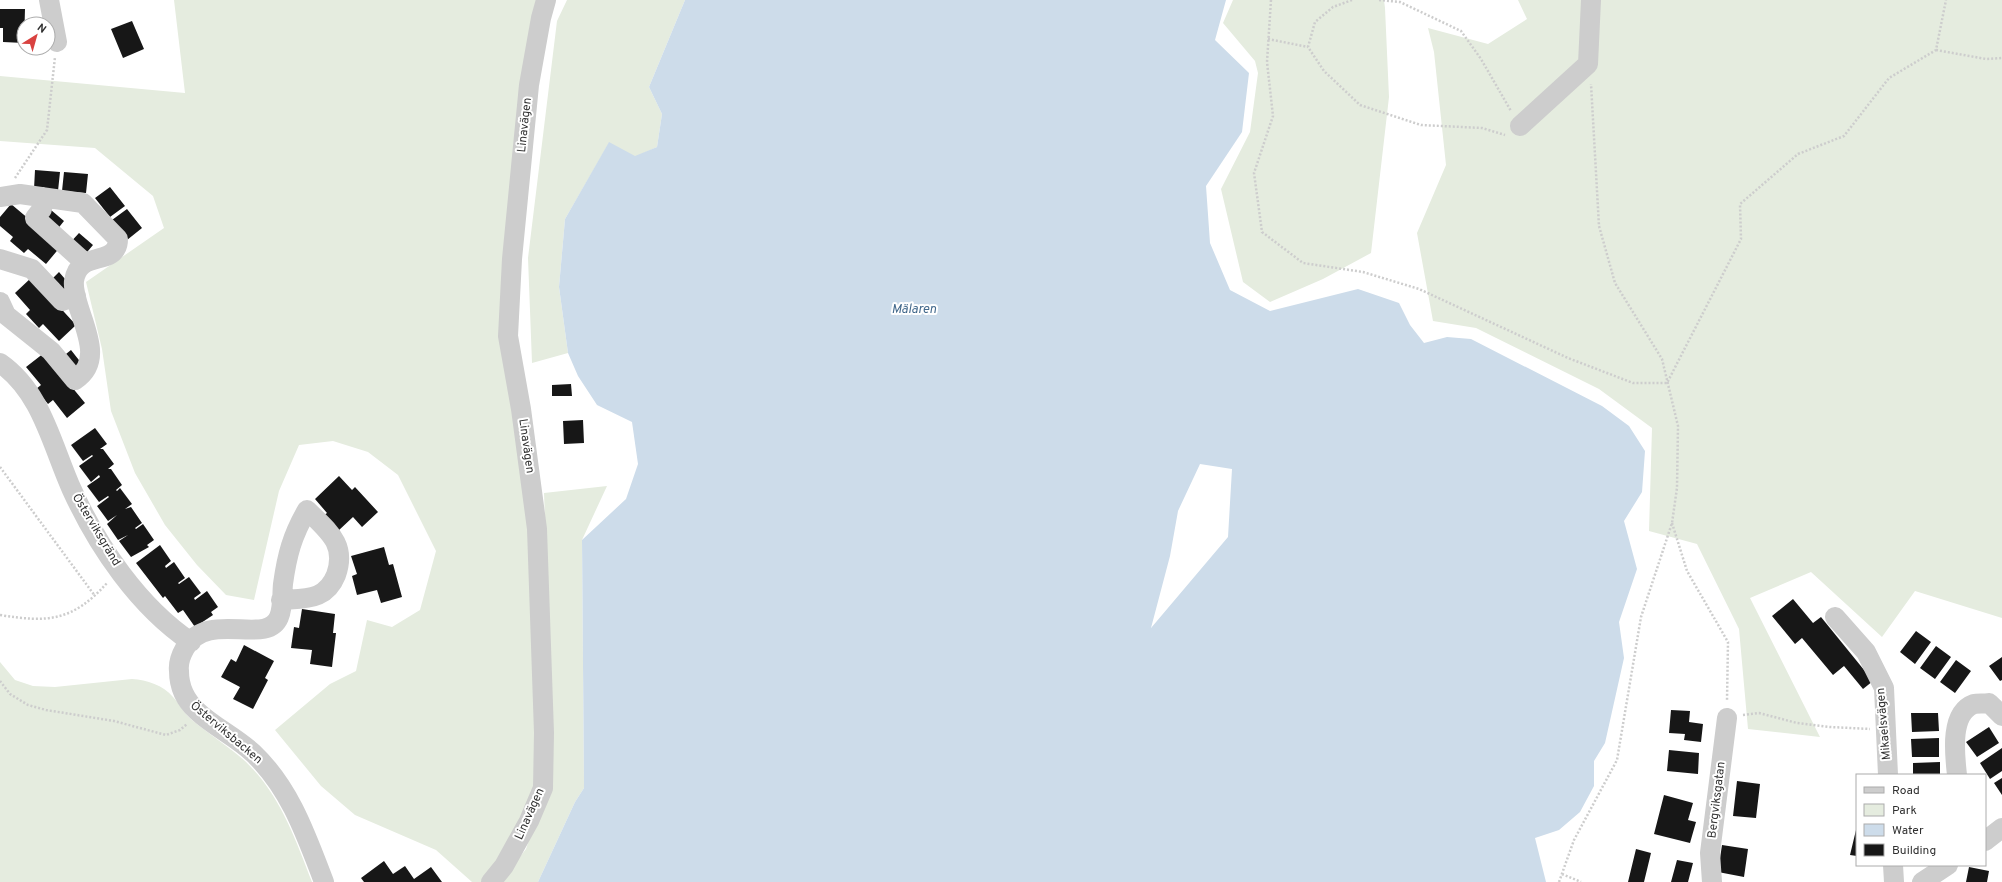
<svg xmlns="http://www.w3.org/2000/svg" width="2002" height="882" viewBox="0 0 2002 882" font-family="Overpass,sans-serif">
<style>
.green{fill:#e5ecdf}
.water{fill:#cddcea;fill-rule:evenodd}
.building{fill:#171717}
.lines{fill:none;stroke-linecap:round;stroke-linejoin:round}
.path{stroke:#cdcdcd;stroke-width:2.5;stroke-dasharray:2 2;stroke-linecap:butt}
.minor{stroke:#cdcdcd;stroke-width:20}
.labels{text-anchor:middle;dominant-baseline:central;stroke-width:4;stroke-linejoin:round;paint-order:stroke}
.street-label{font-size:12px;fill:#303030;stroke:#fff}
.water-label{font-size:13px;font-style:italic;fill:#43698c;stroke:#fff}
</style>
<rect width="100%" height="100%" fill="#fff"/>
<path class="green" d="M174,0h372l-34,259 31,529 -52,94h-19l-36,-32 -81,-35 -34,-29 -46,-56 55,-46 26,-13 11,-51 25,7 28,-17 16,-59 -38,-76 -30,-23 -35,-11 -34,4 -20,46 -25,109 -28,-5 -29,-30 -32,-40 -30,-52 -24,-62 -9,-62 -16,-67 78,-54 -11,-32 -58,-48 -95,-7v-65l185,17z
M567,0h118l-36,87 13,27 -5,33 -22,10 -26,-14 -44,76 -6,68 9,66 -36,10 -4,-105 29,-237z
M1233,0h151l1,8 4,89 -18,156 -48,26 -53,23 -27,-20 -22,-93 29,-57 8,-59 -3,-12 -32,-38z
M1518,0h484v618l-87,-27 -33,46 -71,-65 -61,26 70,139 -72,-8 -9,-100 -42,-85 -48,-13 3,-103 -53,-39 -123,-61 -43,-7 -16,-88 29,-68 -12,-113 -6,-24 60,16 39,-25z
M607,486l-25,54 2,248 -9,14 -37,80h-38l26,-33 26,-77 1,-45 -9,-234z
M0,662l15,18 18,6 22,1 77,-8c15,1 31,6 41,18 7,7 11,17 19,23 17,14 36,26 53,41 35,33 50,77 67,121h-312z"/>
<path class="water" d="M685,0h541l-11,40 34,33 -7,59 -36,54 4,57 20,47 40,21 88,-22 41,14 11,22 14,18 23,-6 24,2 131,67 27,20 16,25 -3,41 -18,29 13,48 -18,53 5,36 -19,85 -11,18v25l-14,26 -21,18 -24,8 11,44h-1008l37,-80 9,-14 -2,-248 44,-41 12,-35 -6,-42 -35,-17 -19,-29 -10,-23 -9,-66 6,-68 44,-77 26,14 22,-9 5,-33 -13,-27zM1200,464l32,5 -4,68 -77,91 19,-72 8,-45z"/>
<path class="building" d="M0,9h25l-1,34 -21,-1v-14h-3z
M132,21l12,28 -21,9 -12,-29z
M35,170l25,2 -2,19 -24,-2z
M64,172l24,2 -2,19 -24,-2z
M110,187l15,19 -15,11 -15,-19z
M11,204l50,42 -15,18 -18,-15 -4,4 -14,-12 3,-4 -13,-11v-9z
M127,209l15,19 -15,12 -15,-20z
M51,210l13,11 -8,10 -13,-12z
M79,233l14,12 -10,12 -15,-12z
M59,272l12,14 -10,8 -11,-13z
M32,277l44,48 -17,16 -16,-17 -4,4 -13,-14 4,-4 -15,-17z
M71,350l11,14 -10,8 -11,-14z
M44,353l41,50 -18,15 -14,-18 -5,4 -12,-15 5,-4 -15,-18z
M571,384l1,12h-20v-11z
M583,420l1,23 -20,1 -1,-23z
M95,428l12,16 -7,5h3l11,15 -6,5h3l11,16 -6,5 1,1 3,-3 12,16 -7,5 6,-2 11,16 -7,5 1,1 7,-5 11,16 -7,5 2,2 -18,10 -12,-16 9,-6 -10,5 -11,-16 10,-9 -9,6 -11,-15 12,-9 -1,-1 -9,6 -12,-16 13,-9 -1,-2 -8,7 -12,-16 14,-10 -1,-1 -9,6 -12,-16z
M339,476l13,14 3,-3 23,25 -16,15 -9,-10 -15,14 -15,-15 4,-3 -12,-14z
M160,545l11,16 -6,5 1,2 8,-6 11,16 -7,5 1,1 10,-7 12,16 -7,5 1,2 12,-9 11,16 -7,5 2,3 -18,12 -12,-17 -5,3 -13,-17 -2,2 -27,-35z
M384,547l5,18 4,-1 9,33 -21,6 -4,-13 -20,5 -5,-19 5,-2 -6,-18z
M1793,599l20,24 8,-6 52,64 -10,8 -19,-23 -11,9 -31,-37 -7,6 -23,-28z
M302,609l33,5 -2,19h3l-4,34 -22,-3 2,-14 -21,-2 3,-21 5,1z
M1916,631l15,11 -16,22 -15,-12z
M244,645l30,16 -9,17 3,2 -15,29 -20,-10 7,-12 -19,-10 10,-18 5,3z
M1936,646l15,11 -16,22 -15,-11z
M2002,657v23l-2,1 -11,-15z
M1956,660l15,11 -16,22 -15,-11z
M1671,710l19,1 -1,11 14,2 -2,18 -17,-2 1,-6 -16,-1z
M1911,713h27l1,18 -27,1z
M1989,727l10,16 -22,14 -11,-15z
M1939,738v19h-27l-1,-18z
M2002,748v23l-12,8 -10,-16z
M1669,750l30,3 -1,21 -31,-3z
M1940,762v13h-27v-12z
M2002,778v17l-8,-12z
M1737,781l23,3 -4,34 -23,-2z
M1664,795l29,8 -5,17 8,2 -6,21 -36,-9z
M1856,830h1v26l-7,-1z
M1722,845l26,4 -4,28 -26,-5z
M1636,849l15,4 -7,29h-16z
M1677,860l16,3 -5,19h-17z
M384,861l9,13 12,-8 9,13 17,-12 11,15h-78l-3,-4z
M1969,867l20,4 -2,11h-21z"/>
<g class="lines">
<path class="path" d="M1271,0l-4,62 6,54 -19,57 8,59 41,31 60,9 56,17 149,69 65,25h34l74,-144 -1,-35 58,-50 46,-18 45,-58 47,-28 10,-50
M1352,0l-19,7 -18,15 -7,25 16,24 36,34 61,20 61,3 23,7
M1379,0l21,2 61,29 20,28 30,52
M1268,39l40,8
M1936,50l50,9 16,-1
M15,178l32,-48 8,-73
M0,467l95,129
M1672,523l15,48 41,71 -1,59
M0,615c48,8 73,6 107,-32
M0,681l10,13 18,11 18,5 68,11 52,14 14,-5 7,-6
M1743,715l16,-2 38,10 33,4 40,2
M1562,874l19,8
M1559,882l15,-42 43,-80 24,-143 31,-94 5,-35 1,-62 -16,-67 -47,-76 -16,-57 -8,-142"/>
<path class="minor" d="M49,0l8,42
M1520,126l68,-62 3,-64
M0,197l20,-3 63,9 35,36c0,2 0,6 -2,9 -7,16 -38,4 -42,33 -3,28 37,76 1,99l-24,-29 -45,-36 -6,-13
M43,197l-1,12 -7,9 50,45
M0,259l32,10 30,32 14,-5
M0,363c42,29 52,83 72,127 26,57 67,117 119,152
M281,600c11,-1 26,0 37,-5 9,-4 14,-10 18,-20 11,-31 -8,-44 -29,-65 -15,26 -20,45 -24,74 -1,10 0,24 -4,33 -12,30 -71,-8 -94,31 -4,7 -7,15 -6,23 0,16 6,29 18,40 17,16 39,26 56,42 37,35 53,82 71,129
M1835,617l31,35 18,36 4,87
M1957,775c-2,-19 -8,-62 17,-71 4,-1 10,0 15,-1l13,13
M1985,841l17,-13
M1893,865l1,17
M491,882l13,-16 25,-45 14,-33 1,-55 -7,-204 -16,-120 -13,-73 4,-77 17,-174 12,-67 5,-18
M1712,882l-2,-29 17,-135
M1922,882l26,-17"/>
</g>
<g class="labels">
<g class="street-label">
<text transform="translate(525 125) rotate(-84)">Linavägen</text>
<text transform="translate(526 446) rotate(82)">Linavägen</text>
<text transform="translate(96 530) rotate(59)">Österviksgränd</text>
<text transform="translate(1884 724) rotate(-95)">Mikaelsvägen</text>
<text transform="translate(226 733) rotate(40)">Österviksbacken</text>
<text transform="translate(1717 800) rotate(-83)">Bergviksgatan</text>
<text transform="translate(530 814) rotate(-66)">Linavägen</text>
</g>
<g class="water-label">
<text x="914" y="310">Mälaren</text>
</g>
</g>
<rect x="1856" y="774" width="130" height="92" fill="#ffffff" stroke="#acacac"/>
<rect x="1864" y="787" width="20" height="6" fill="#cdcdcd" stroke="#acacac"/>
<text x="1892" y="794" font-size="12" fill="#303030">Road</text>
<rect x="1864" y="804" width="20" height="12" fill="#e5ecdf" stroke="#acacac"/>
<text x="1892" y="814" font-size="12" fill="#303030">Park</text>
<rect x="1864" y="824" width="20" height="12" fill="#cddcea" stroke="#acacac"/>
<text x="1892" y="834" font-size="12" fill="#303030">Water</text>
<rect x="1864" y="844" width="20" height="12" fill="#171717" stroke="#acacac"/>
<text x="1892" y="854" font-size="12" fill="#303030">Building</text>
<g transform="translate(36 36) rotate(37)"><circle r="19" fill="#ffffff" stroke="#acacac"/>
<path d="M0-3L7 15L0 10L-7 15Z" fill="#d94240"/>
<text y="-6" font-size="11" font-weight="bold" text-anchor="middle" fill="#303030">N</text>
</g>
</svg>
